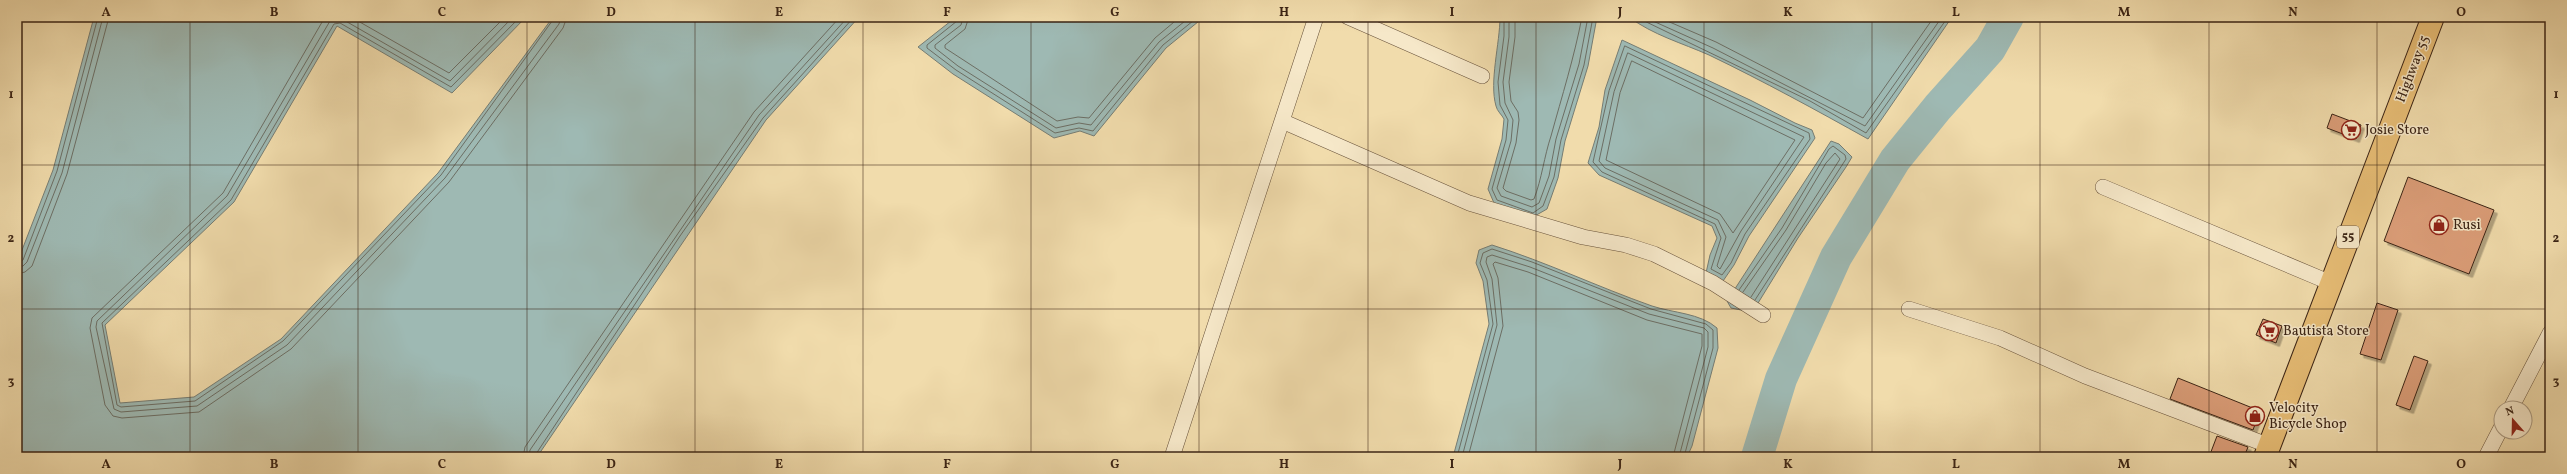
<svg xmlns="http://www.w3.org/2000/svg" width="2567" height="474" viewBox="0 0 2567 474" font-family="Vollkorn,serif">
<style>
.water{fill:#9eb9b3;stroke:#767d74}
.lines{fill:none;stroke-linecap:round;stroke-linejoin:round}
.shore{stroke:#6c6e64;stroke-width:1}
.river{stroke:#9eb9b3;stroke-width:32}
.building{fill:#db9d78;stroke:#3b2415;filter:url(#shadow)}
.minor-casing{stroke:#68523b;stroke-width:16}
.trunk-casing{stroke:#3b2415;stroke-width:24}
.minor{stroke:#f6e8c9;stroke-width:15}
.trunk{stroke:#e8be76;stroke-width:22}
.grid{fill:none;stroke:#3b2415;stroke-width:1;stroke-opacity:0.55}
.labels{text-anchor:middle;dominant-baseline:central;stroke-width:3;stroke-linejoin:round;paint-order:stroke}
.shield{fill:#f6e8c9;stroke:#735f4b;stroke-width:1}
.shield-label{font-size:13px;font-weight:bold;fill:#3b2415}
.street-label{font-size:14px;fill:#3b2415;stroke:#f6e8c9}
.poi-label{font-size:14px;fill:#3b2415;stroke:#f6e8c9;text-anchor:start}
.neatline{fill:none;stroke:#3b2415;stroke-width:1.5}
.grid-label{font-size:13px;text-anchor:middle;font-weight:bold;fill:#3b2415}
</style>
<defs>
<filter id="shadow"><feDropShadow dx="3.5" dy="3.5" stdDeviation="0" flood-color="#0004"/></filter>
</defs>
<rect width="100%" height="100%" fill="#f1dcac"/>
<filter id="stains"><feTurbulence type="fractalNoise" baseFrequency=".005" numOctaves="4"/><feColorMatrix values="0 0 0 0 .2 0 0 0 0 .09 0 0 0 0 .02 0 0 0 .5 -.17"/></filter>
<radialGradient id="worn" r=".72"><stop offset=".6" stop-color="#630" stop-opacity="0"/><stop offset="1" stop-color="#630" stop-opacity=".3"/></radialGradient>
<path class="water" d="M94,17h432l-74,76 -115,-67 -103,176 -129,123 15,78 74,-6 87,-58 157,-166 115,-156h306l-93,103 -229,337h-520v-194l36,-93z
M956,17h248l-38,31 -72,88 -14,-5 -26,7 -101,-64 -35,-27z
M1500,17h97l-9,49 -23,75 -7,37 -11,31 -14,8 -39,-14 -6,-14 14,-50 2,-20c-2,-4 -7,-8 -8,-13 -7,-24 4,-63 4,-89z
M1629,17h323l-84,122c-52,-29 -105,-58 -159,-84 -27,-12 -56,-20 -80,-38z
M1622,40l128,60 45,23 17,7 3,8 -66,98 -15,29 -11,16 -17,-8 4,-18 7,-17 -5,-12 -113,-51 -11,-12 11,-36 6,-37z
M1831,141l8,3 13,13 -6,10 -48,71 -43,70 -4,4 -20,-4 -4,-7z
M1492,245c54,17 106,42 160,61 21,7 48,7 65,22l1,20 -26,98 -5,11h-234l36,-133 -6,-43 -7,-18 3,-13z"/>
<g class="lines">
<path class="shore" d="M325,17l-102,176 -131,125 -2,10 15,77 8,11 9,2 77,-6 92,-63 158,-167 114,-154 4,-11
M351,17l98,56 56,-56
M513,17l-63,64 -108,-62 -6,-1 -6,3 -103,175 -130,125 -1,6 18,82 7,3 76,-6 90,-61 158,-167 114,-154 2,-7
M520,17l-69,70 -111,-64 -6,1 -103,176 -129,123 15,82 4,2 74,-6 88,-60 158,-166 114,-158
M958,17l-1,4 -30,24v3l29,22 99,63 24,-5 14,3 70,-86 35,-28
M963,17l-2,8 -26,20v3l23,18 98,62 23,-5 12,2 68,-83 31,-25
M969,17l-4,12 -20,16v3l112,73 21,-4 11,1 66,-80 25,-21
M1504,17v19l-6,46 2,23 8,15 -2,20 -14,49 5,11 36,13 10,-7 11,-29 7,-37 23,-75 9,-48
M1509,17v20l-6,45 2,21 8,17 -2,21 -14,47 4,8 31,11 7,-4 10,-27 7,-37 23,-75 9,-47
M1515,17v20l-6,45 2,19 7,11 1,8 -3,23 -13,45 3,3 25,9 3,-1c8,-21 10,-42 17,-63 11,-40 23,-78 31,-119
M1636,17l174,84 56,32 82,-116
M1644,17l69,31 152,78 77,-109
M1658,17l58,25 147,76 71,-101
M1625,46l184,87 1,6 -65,95 -14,29 -9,12 -11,-6 10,-31 -6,-14 -113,-52 -9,-10 16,-71z
M1628,53l176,84 -63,94 -21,38 -3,-3 9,-29 -8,-17 -113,-52 -6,-7 15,-69z
M1632,61l163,79 -62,93 -13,-19 -114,-54 14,-67z
M17,263l6,-3 34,-89 41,-154
M17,268l6,-2 4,-4 35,-89 41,-156
M17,274l8,-2 7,-6 35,-92 42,-157
M1739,290l43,-62 47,-79 4,-3 12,9 1,4 -91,141
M1743,292l43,-62 40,-67 9,-10 5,6 -89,138
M523,457l2,-10 229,-335 86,-95
M529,457l1,-7 229,-335 89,-98
M534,457l146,-221 83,-118 91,-101
M1457,457l36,-133 -6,-44 -7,-17 3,-10 9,-4 40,13 119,47 55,15 7,6v18l-29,109
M1462,457l35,-132 -5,-46 -6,-17 1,-5 5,-2 38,12 119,47 55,14 4,4v15l-29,110
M1468,457l35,-131 -5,-48 -5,-14 2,-2 33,10 119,48 55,14v12l-29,111"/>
<path class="river" d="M1757,457l24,-78 55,-122 59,-97 43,-53 52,-58 18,-32"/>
</g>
<path class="building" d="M2332,114l29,11 -5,14 -29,-11z
M2408,177l86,33 -25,64 -85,-33z
M2377,303l21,7 -17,50 -21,-6z
M2263,319l19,7 -6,17 -20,-8z
M2414,356l14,5 -18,49 -14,-5z
M2178,378l82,33 -7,19 -83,-31z
M2217,436l31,11 -4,10h-35z"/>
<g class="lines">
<defs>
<path id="minor" d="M1348,17l134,59
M1282,121l187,82 114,34 43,8 28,9 59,29 50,32
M2103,187l228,96
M1909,309l91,29 85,38 185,70
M2511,408l39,-75
M1172,457l144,-440
M2486,457l15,-29"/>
<path id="trunk" d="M2265,457l168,-440"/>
</defs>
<use href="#minor" class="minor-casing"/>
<use href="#trunk" class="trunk-casing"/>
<use href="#minor" class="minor"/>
<use href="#trunk" class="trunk"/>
</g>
<path class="grid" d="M190,17v440M358,17v440M527,17v440M695,17v440M863,17v440M1031,17v440M1199,17v440M1368,17v440M1536,17v440M1704,17v440M1872,17v440M2040,17v440M2209,17v440M2377,17v440M17,165h2533M17,309h2533"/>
<defs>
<symbol id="supermarket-ring" viewBox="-11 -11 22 22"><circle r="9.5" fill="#f6e8c9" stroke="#8f2418" stroke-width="1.5"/><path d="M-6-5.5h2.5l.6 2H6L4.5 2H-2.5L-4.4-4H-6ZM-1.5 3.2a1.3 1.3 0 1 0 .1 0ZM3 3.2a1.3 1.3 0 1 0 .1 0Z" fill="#8f2418"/></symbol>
<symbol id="shop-ring" viewBox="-11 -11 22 22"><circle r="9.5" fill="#f6e8c9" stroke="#8f2418" stroke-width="1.5"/><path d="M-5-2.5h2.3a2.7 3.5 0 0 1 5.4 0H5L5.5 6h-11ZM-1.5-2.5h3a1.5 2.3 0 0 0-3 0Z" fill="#8f2418"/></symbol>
</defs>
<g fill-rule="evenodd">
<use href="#supermarket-ring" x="2340" y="119" width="22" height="22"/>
<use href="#shop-ring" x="2428" y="214" width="22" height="22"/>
<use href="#supermarket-ring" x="2258" y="320" width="22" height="22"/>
<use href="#shop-ring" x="2244" y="405" width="22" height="22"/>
</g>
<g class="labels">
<rect class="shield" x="2337" y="226" width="22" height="22" rx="3"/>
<g class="shield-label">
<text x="2348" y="237">55</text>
</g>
<g class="street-label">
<text transform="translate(2413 69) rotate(-69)">Highway 55</text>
</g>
<g class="poi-label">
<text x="2365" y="130">Josie Store</text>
<text x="2453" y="225">Rusi</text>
<text x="2283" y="331">Bautista Store</text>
<text x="2269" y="408">Velocity<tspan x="2269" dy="16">Bicycle Shop</tspan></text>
</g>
</g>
<rect width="2567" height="474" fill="none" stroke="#f1dcac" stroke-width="44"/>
<g transform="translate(2513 420) rotate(340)"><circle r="19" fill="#f6e8c9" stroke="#ab9a81"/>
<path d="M0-3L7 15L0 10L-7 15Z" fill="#8f2418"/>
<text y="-6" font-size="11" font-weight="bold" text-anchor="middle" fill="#3b2415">N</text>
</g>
<rect x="22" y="22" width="2523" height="430" class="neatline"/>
<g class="grid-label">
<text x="106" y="16">A</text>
<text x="274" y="16">B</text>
<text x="442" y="16">C</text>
<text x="611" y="16">D</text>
<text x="779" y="16">E</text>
<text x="947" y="16">F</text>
<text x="1115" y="16">G</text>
<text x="1284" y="16">H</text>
<text x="1452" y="16">I</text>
<text x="1620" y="16">J</text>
<text x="1788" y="16">K</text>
<text x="1956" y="16">L</text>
<text x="2124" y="16">M</text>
<text x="2293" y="16">N</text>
<text x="2461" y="16">O</text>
<text x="11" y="98">1</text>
<text x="2556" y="98">1</text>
<text x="11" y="242">2</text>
<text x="2556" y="242">2</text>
<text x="11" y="385">3</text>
<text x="2556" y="385">3</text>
<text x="106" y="468">A</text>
<text x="274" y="468">B</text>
<text x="442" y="468">C</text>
<text x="611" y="468">D</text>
<text x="779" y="468">E</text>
<text x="947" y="468">F</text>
<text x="1115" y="468">G</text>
<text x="1284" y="468">H</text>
<text x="1452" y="468">I</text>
<text x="1620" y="468">J</text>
<text x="1788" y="468">K</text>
<text x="1956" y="468">L</text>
<text x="2124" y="468">M</text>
<text x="2293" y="468">N</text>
<text x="2461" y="468">O</text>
</g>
<rect width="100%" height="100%" filter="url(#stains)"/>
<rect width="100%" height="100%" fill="url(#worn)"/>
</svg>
